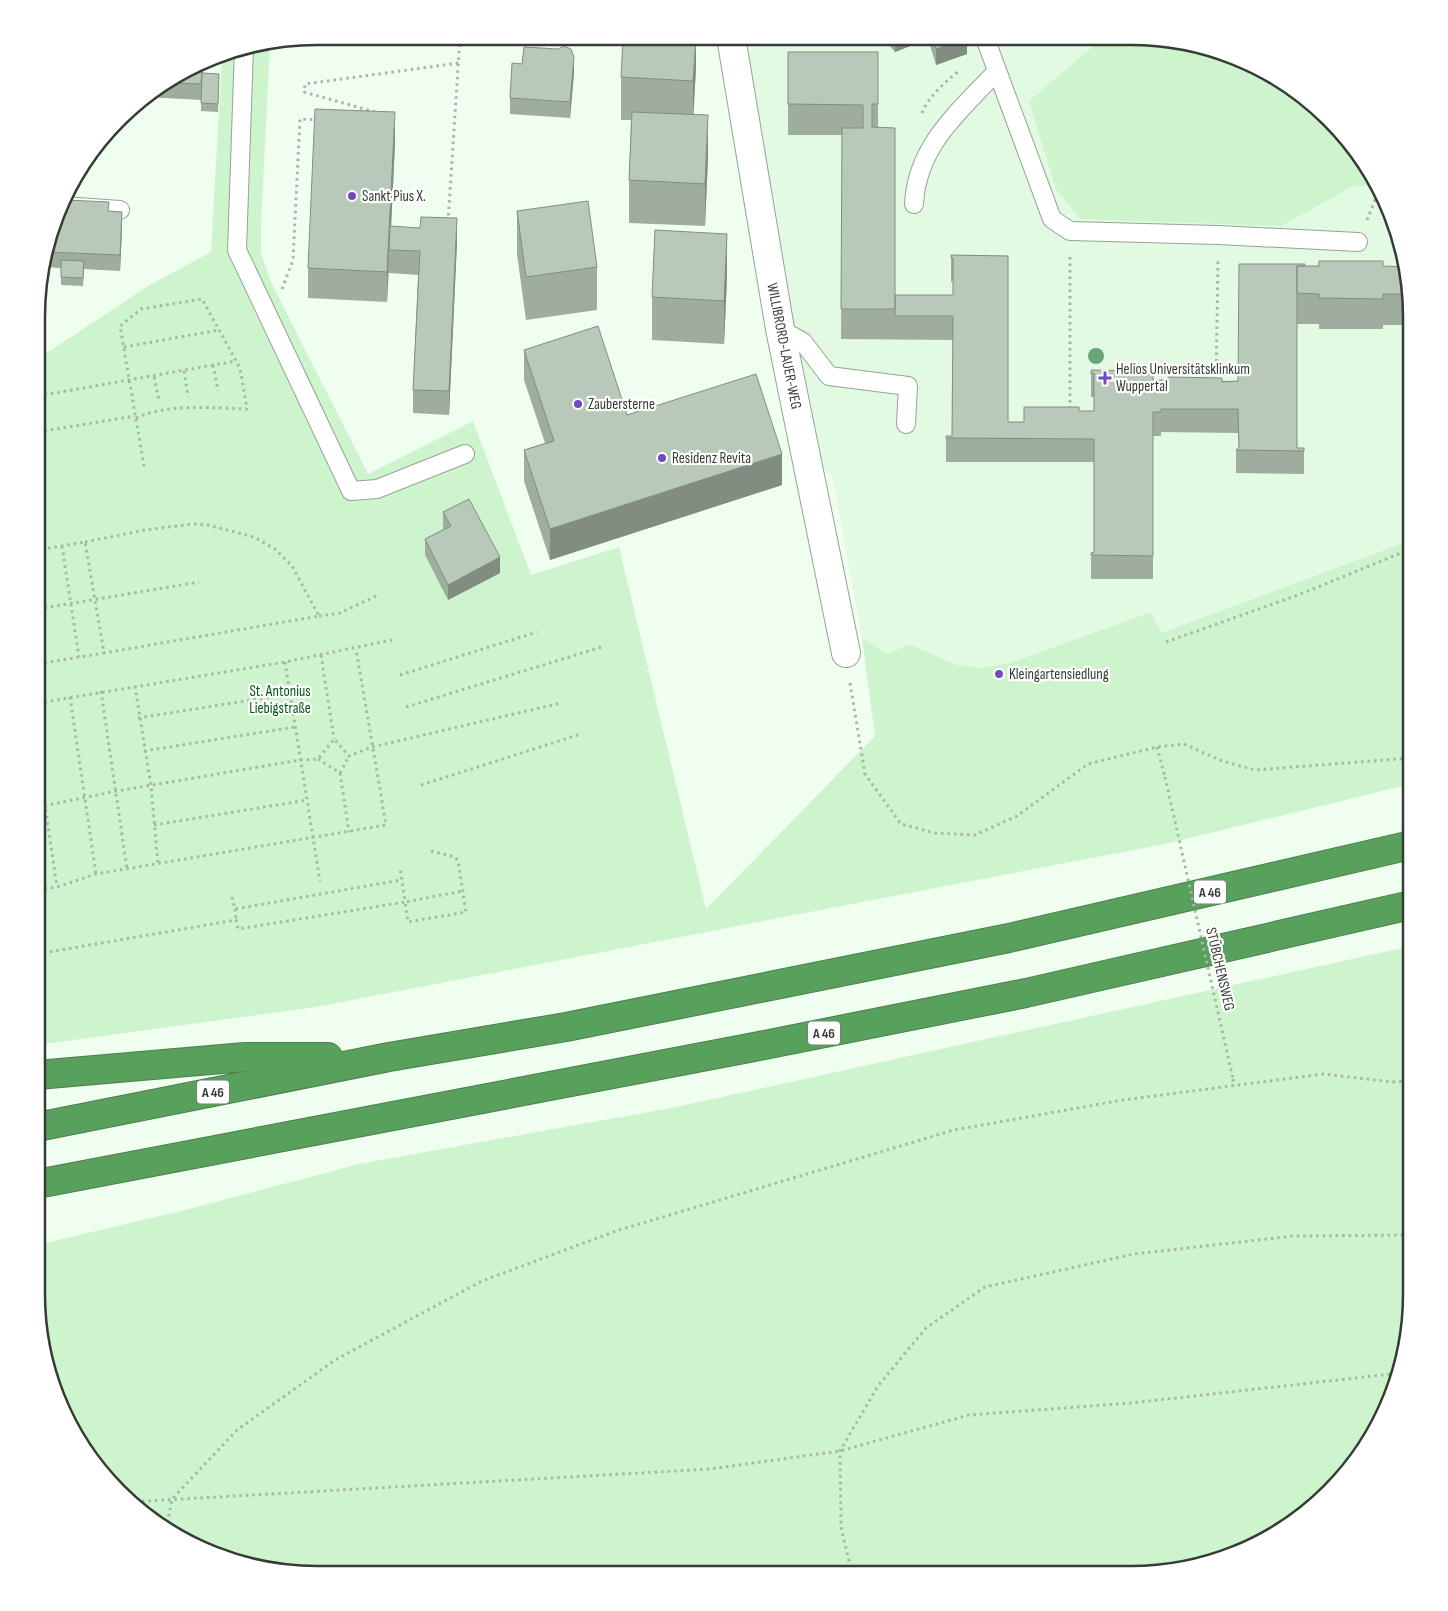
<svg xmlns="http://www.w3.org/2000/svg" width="1448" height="1611" viewBox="0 0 1448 1611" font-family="'Sofia Sans Condensed',sans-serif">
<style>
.built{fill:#e2f9e2}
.green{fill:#cef4ce}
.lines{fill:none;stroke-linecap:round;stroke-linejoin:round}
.service-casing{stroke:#94a494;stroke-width:20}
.minor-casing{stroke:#94a494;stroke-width:30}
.motorway-casing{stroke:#4c7e4e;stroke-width:30}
.path{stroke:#aab5aa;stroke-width:3;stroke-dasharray:2.5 4;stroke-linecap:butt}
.service{stroke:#fff;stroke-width:18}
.minor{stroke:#fff;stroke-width:28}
.motorway{stroke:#58a15c;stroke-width:28}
.path-bridge{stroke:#aab5aa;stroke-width:3;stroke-dasharray:2.5 4;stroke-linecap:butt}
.tree{fill:#6da378}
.wall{fill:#9fad9f}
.shaded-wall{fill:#828d82}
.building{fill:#b9c9b9;stroke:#828d82}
.poi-dot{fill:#7249c1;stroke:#fff;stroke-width:2}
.labels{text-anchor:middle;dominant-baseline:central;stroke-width:4.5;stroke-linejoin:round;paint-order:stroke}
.shield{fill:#fff;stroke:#727672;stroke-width:1}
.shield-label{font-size:14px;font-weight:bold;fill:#353c35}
.poi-label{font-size:15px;fill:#353c35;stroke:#fff;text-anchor:start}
.street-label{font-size:15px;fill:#353c35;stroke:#fff}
.park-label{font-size:15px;fill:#015915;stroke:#fff}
.rim{fill:none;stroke:#353c35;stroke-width:2.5}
</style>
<rect width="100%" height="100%" fill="#f0fef0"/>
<path class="built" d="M793,38l375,1 104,35 57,44 36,43 32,66 14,72v241l-251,93 -9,-21 -141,51 -29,5 -24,-3 -48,-21 -22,10 -25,-16 -29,-160 -18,-20 -72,-395 8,-15z"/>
<path class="green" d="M1103,38l65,1 104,35 57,44 36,43 12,25h-24l-72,40 -201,-7 -24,-30 -27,-88z
M270,44l-9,182v27l9,27 98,194 105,-53 58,154 88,-28 87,362 169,-173 -13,-98 25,16 22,-10 48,21 24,3 29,-5 141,-51 10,21 250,-93v244l-246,60 -849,163 -279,38 2,-687 109,-72 63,-34 11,-198z
M1411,946v366l-9,55 -28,67 -32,45 -55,49 -66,32 -72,14h-850l-55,-9 -67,-28 -45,-32 -49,-55 -32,-66 -14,-72v-67l152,-36 170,-45 317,-57z"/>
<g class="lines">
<defs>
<path id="service" d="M985,38l67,181 18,12 148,4 140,7
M244,48l-7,202 114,241 26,-2 88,-35
M914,204c3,-59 46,-93 83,-133
M64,206l56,4
M780,329l23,13 26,34 79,10 -2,38"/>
<path id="minor" d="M731,37l49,292 66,324"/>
<path id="motorway" d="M37,1075l208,-18h83
M37,1127l352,-70 177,-30 443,-89 402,-93
M37,1184l712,-136 277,-55 385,-88"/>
</defs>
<use href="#service" class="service-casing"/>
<use href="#minor" class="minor-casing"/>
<use href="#motorway" class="motorway-casing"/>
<path class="path" d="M375,112l-71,-20 1,-8 154,-21
M922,113c7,-17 23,-31 37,-42
M1367,220l12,-30
M448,222l12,-185
M1070,257v154
M282,289l11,-29 7,-141 16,1
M124,347l95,-17
M213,365l5,26
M184,371l4,26
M154,377l5,23
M1216,381l2,-121
M38,396l198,-35
M136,418c34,-15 75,-10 111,-9l-7,-41 -38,-69 -61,10 -21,17 24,140
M38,432l97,-16
M85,542l60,-12 48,-6 15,1 46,12 21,12 17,17 27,50 -215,37
M62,546l17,111
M38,609l161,-27
M319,616l21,-3 36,-17
M1166,642l132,-47 113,-46
M321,655l13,84
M285,662l35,219
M38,664l66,-11 -19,-111 -47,8
M400,675l137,-43
M850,683l15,91 36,50 34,9 40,2 42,-19 71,-52 69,-17 27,-3 38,17 33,9 156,-12
M135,686l16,100 7,78
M101,691l26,178
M70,697l26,177
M38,703l247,-41 107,-22
M406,707l199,-61
M138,718l151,-24
M1157,747l8,30
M144,751l151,-24
M38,758l19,129
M318,759l22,14 9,-17
M340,773l9,59
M421,785l157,-50
M38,807l79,-16 183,-31 18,-1 16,-20 15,17 23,-9 189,-44
M154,825l153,-25
M431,851l24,6 3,4 8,51 -58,10 -3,-20 58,-11
M38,889l19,-2 39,-13 290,-49 -30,-176
M232,897l3,12 166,-29
M235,909l1,11
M37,954l199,-34 2,9 167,-27 -5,-35
M1233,1079l1,7
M129,1502l581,-33 130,-18 129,-36 162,-12 269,-30
M163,1528l5,-8 4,-21 65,-69 98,-70 147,-79 134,-50 338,-101 169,-30 200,-26 69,8 19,-1
M852,1574l-11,-47 -1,-76 38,-65 48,-58 59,-41 149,-33 159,-18 118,-1"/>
<use href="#service" class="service"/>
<use href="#minor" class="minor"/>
<use href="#motorway" class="motorway"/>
<path class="path-bridge" d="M1165,777l68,302"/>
</g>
<circle class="tree" cx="1096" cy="356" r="8"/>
<path class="wall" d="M696,37v31l-3,46 15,44 -3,68 -76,-3v-43l2,-60h-10v-43z
M882,38h85v16l-31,11 -8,-26 -33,13z
M558,49l16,24 -4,45 -60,-4v-16l12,-34z
M788,52h90v75l17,168h58v-14l-2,1v-27l57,1v166h16l55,-11h15v-14h-3v-27l62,10 85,1 67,-115h78l28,33v101h-7v-75h-21v4h-64v-5h-22v-30v154h7v26l-68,-1v-23l3,-3 -1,-14 -77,-1v4h-8v143h-62v-26l3,-1v-90h-148v-26h6l1,-96 -112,-1 1,-204h-54z
M203,65v8l16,1 -1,38 -17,-1v-11l-55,-3z
M395,143l-4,83 66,16 -8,173 -36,-2v-23l5,-115 -29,-2v-3l-2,32 -79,-4v-30z
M63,209l46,2 13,17 -2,43 -36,-2 -1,17 -22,-1v-17l-18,-1z
M517,211l80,56v43l-71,10 -9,-66z
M727,277l-3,67 -72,-4v-43z
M524,350l103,65 155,70 -232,75 -26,-79v-31l21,-7 -21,-63z
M443,512l57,61 -52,27 -23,-45v-16l19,-10 -1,-1z"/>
<path class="shaded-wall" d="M696,37v31l-3,56v-43z
M895,38h33v1l-33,13z
M967,38v16l-31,11v-16z
M574,57v16l-4,45v-16z
M395,112v31l-5,107h-1l-2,52v-30z
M708,115v43l-3,68v-42z
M122,212v16l-2,43v-16z
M457,218v24l-8,173v-24z
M727,234v43l-3,67v-43z
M782,454v31l-232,75v-31z
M500,557v16l-52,27v-15z"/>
<path class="building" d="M623,37h73l-3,44 -72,-4z
M932,38h35l-31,11z
M564,46l7,3 3,8 -4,45 -60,-4 2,-35 10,1 2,-17 34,2z
M788,52h90v52h-6v23l23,1v181h-54l1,-181h21v-23l-75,-1z
M202,65l-1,19 -29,-1z
M202,73l17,1 -1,30 -17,-1z
M315,109l80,3 -8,160 -79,-4z
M632,112l76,3 -3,69 -76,-4z
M66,200l43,2 -1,9 14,1 -2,43 -72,-3 15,-43h1z
M588,201l9,66 -71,10 -9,-66z
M421,217l36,1 -8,173 -36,-1 7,-139 -31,-1 1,-24 30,2z
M655,230l72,4 -3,67 -72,-4z
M48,252v8h-2z
M951,255l57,1v166h16v-15h55v4h15v-38l-3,1v-4l62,1v9h15v-3l54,1v4l16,-1 1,-117h66l-1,2h-7v182h7v3l-68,-1 3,-3 -1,-38h-77v3h-8v144l-62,-1v-2l3,-1v-113l-148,-1v-2h6l1,-120h-58v-21h58v-37h-2z
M61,260l23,1 -1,17 -22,-1z
M1319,261h64v5l22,1 6,32v70h-7v-75h-21v5l-64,-1v-4l-22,-1v-27h22z
M598,326l29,89 129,-41 26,80 -232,75 -26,-79 30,-9 -30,-91z
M469,499l31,58 -52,28 -23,-46 26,-13 -8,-14z"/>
<g class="poi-dot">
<circle cx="352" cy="196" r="5"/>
<path d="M1102.5 370.5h5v5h5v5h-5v5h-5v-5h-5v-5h5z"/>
<circle cx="578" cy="404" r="5"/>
<circle cx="662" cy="458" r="5"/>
<circle cx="999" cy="674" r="5"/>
</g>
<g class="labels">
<g class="shield">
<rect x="1194" y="880.5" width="32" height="23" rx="4"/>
<rect x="808" y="1021.5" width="32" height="23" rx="4"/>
<rect x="197" y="1080.5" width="32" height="23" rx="4"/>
</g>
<g class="shield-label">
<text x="1210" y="892">A 46</text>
<text x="824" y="1033">A 46</text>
<text x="213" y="1092">A 46</text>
</g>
<g class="poi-label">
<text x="362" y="196">Sankt Pius X.</text>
<text x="1116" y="369">Helios Universitätsklinkum<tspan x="1116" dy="17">Wuppertal</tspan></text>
<text x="588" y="404">Zaubersterne</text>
<text x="672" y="458">Residenz Revita</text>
<text x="1009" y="674">Kleingartensiedlung</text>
</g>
<g class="street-label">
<text transform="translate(784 346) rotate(79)">WILLIBRORD-LAUER-WEG</text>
<text transform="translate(1220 969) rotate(77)">STÜBCHENSWEG</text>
</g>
<g class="park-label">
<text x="280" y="691">St. Antonius<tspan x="280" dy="17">Liebigstraße</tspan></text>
</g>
</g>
<path d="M0 0H1448V1611H0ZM317 45H1131A272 272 0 0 1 1403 317V1294A272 272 0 0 1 1131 1566H317A272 272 0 0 1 45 1294V317A272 272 0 0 1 317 45Z" fill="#fff" fill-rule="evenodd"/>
<path class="rim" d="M317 45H1131A272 272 0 0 1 1403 317V1294A272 272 0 0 1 1131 1566H317A272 272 0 0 1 45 1294V317A272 272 0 0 1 317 45Z"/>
</svg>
